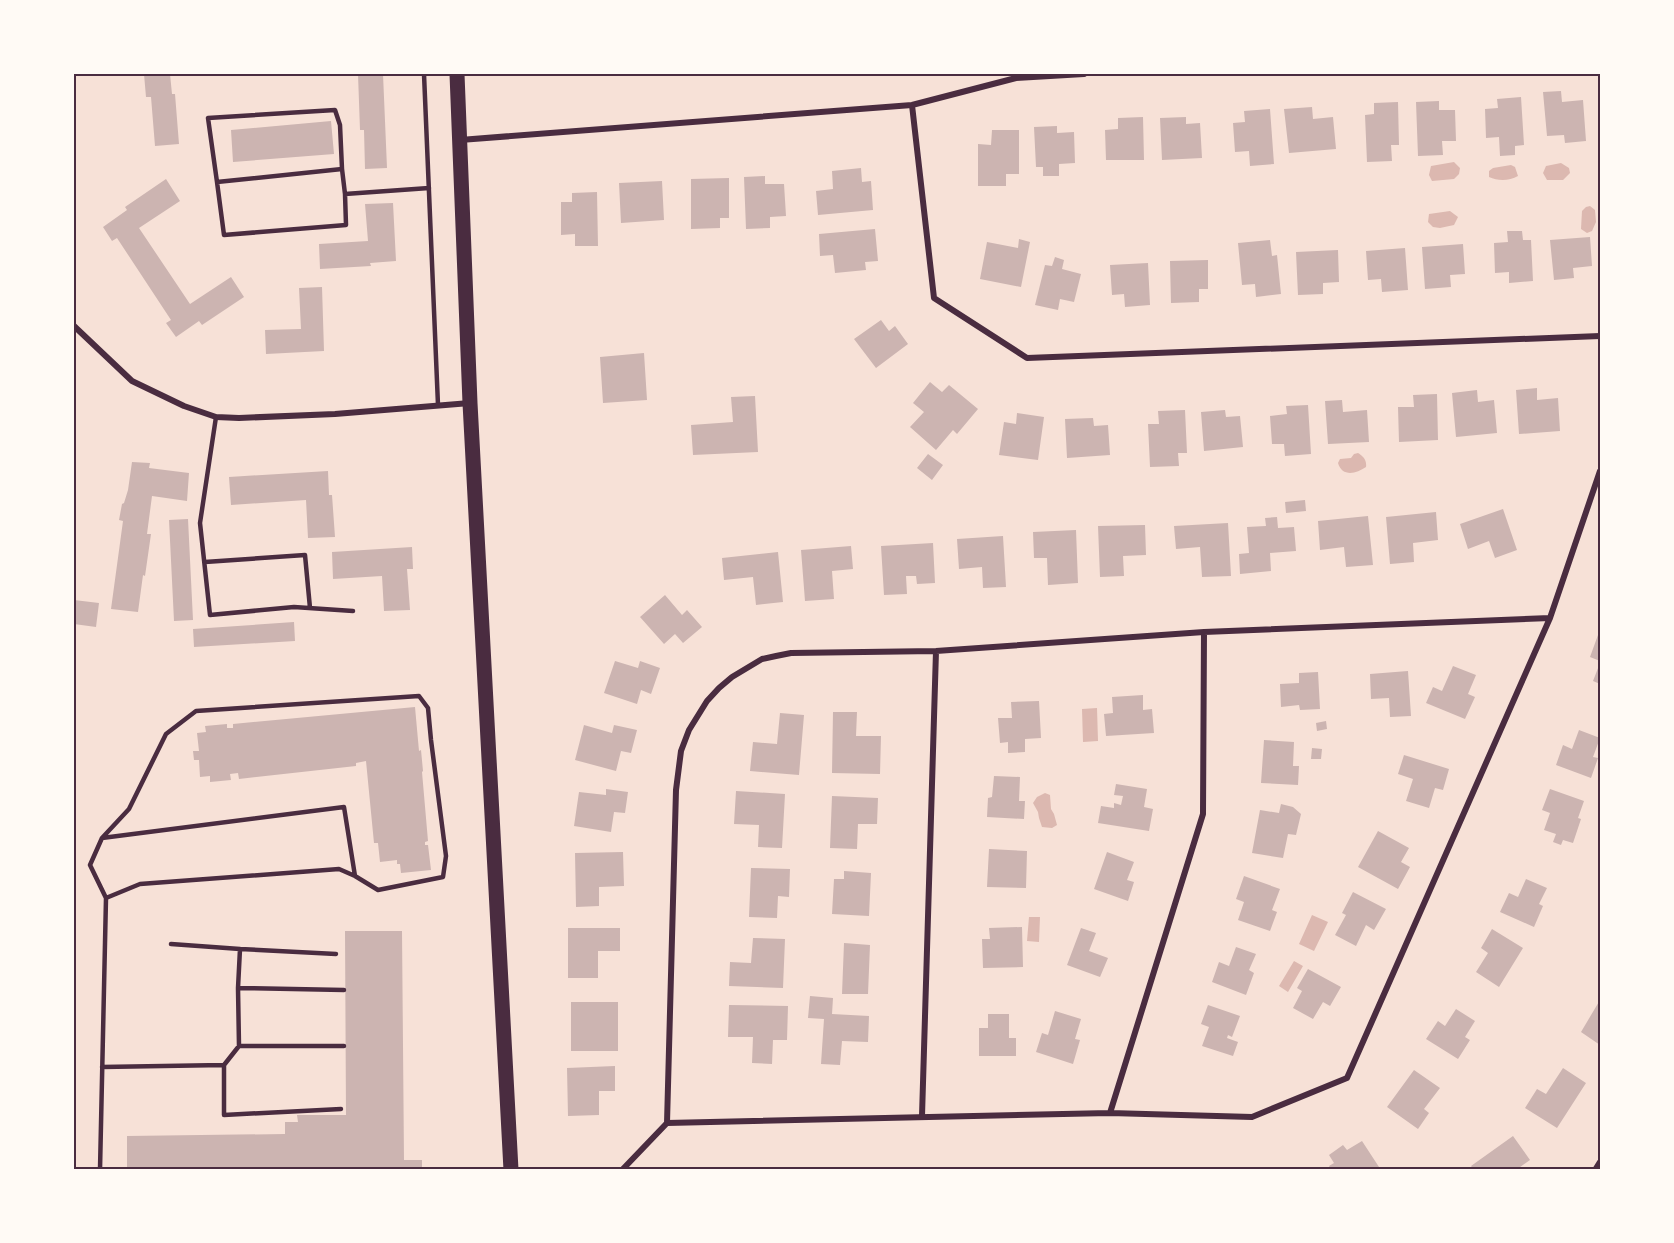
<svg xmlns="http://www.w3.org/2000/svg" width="1674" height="1243" viewBox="0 0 1674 1243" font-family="'IBM Plex Sans',sans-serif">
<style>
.water{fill:#dcb8b0}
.building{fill:#ccb4b1}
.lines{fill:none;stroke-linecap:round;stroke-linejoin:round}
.service{stroke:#4a2c40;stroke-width:4.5}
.minor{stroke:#4a2c40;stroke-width:6}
.primary{stroke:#4a2c40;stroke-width:15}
.neatline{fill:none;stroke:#4a2c40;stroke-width:2}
</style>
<rect width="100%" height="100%" fill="#f7e1d7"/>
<path class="water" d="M1454,162l6,6 -1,6 -5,5 -22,2 -3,-6 2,-9z
M1561,163l8,5 1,5 -7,7h-16l-4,-7 3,-7z
M1511,165l4,2 3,9c-9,5 -20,5 -29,1v-6l4,-3z
M1590,206l5,4 1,12 -4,9 -5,2 -6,-4 1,-18 4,-4z
M1450,211l8,6 -4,8 -14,3 -7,-1 -5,-5 1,-8z
M1358,453c5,3 9,7 8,14 -10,7 -24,10 -28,-4l2,-4 11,-1 3,-4z
M1097,708l1,33 -15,1 -1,-33z
M1045,793l5,2 1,14 3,5 3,11 -5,3 -10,-1 -3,-9 -1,-6 -5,-9 4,-6z
M1312,915l16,7 -14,29 -15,-7z
M1029,917h11l-1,25 -12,-1z
M1294,961l9,5 -15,26 -9,-6z"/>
<path class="building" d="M144,74h26l2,20h3l4,50 -24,2 -4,-49h-5z
M358,74h25l4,94 -22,1 -1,-39h-4z
M1561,91l1,11 21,-2 3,41 -21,2 -1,-8 -17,1 -4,-44z
M1521,97l3,48 -9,1v9l-15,1 -1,-19 -13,1 -1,-29 13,-1 -1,-9z
M1439,101v9h16l1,31h-14l1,14 -25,1 -2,-54z
M1398,102l1,43h-8l1,16 -25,1 -2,-47 9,-1v-11z
M1312,107l1,12 20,-2 3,32 -47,4 -5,-44z
M1270,109l4,55 -24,2 -1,-15 -14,1 -2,-29 12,-1 -1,-11z
M1143,117l1,43h-38l-1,-30 13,-1v-11z
M1186,117v7l14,-1 2,35 -40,2 -2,-42z
M331,121l3,33 -101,8 -2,-32z
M1057,126v7l17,-1 1,31 -16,1v12h-16v-9h-7l-2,-40z
M992,130h27v44h-13v12h-28v-42l13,1z
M861,168l1,14 9,-1 2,29 -55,5 -2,-24 17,-2 -1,-18z
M765,176v8h19l2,32 -16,1v11l-24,1 -2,-52z
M729,178v40h-9v10l-29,1v-50z
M166,179l14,22 -41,27 51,76 41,-27 13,20 -42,28 -3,-4 -23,16 -10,-14 5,-3 -54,-82 -5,3 -9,-14 24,-17 -2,-3z
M662,181l2,39 -43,3 -2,-40z
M597,192l1,54h-23v-12l-14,1v-33h11v-9z
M393,203l3,58 -26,2 1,3 -51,3 -1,-25 49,-3 -3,-37z
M875,229l3,32 -13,1 1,8 -31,3 -2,-18 -13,1 -1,-22z
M1507,231h15l1,9h8l2,41 -24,2v-11l-14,1 -1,-30 14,-1z
M1590,237l2,29 -19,2 1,10 -20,2 -4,-40z
M1019,239l11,3 -9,45 -41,-8 7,-37 31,6z
M1270,240l2,16 5,-1 4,39 -25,3 -1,-13 -13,1 -4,-42z
M1463,244l2,30 -15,1 1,12 -26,2 -3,-42z
M1405,248l3,42 -26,2 -1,-13 -13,1 -2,-29z
M1338,250l1,32 -16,1v11l-25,1 -2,-43z
M1055,257l9,3 -2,9 19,5 -7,28 -14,-3 -2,11 -23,-5 10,-40 7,1z
M1208,260v29h-9v13l-28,1 -1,-42z
M1148,263l2,42 -25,2 -1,-13 -12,1 -2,-30z
M322,287l2,64 -58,3 -1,-24 36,-1 -2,-41z
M881,320l8,11 6,-5 13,18 -32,24 -22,-29z
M644,353l3,47 -44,3 -3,-46z
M930,382l12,10 7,-7 29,24 -21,25 -4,-4 -17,20 -26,-23 14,-15 -11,-9z
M1537,388v12l21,-2 2,33 -41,3 -3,-44z
M1477,390l1,12 16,-2 3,33 -41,4 -4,-44z
M1437,394l1,46 -39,2 -1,-35h16l-1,-12z
M755,396l3,56 -65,3 -2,-30 42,-3 -2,-25z
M1342,400l1,12 24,-2 2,32 -41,2 -3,-43z
M1308,405l3,49 -26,2 -1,-12h-12l-2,-28 17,-2 -1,-8z
M1185,410l2,43h-9l1,13 -29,1 -2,-43h11l-1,-13z
M1225,410l1,7 14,-1 3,31 -39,4 -3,-39z
M1017,413l27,4 -6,43 -39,-5 5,-33 12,2z
M1093,418l1,8 14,-1 2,30 -43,3 -2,-39z
M928,454l15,11 -11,15 -15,-12z
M132,462l18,1 -1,5 40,5 -2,28 -35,-5 -5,38h4l-6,42 -2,-1 -5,37 -27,-3 12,-88 -4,-1 3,-16 2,-1 4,-13z
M328,471l1,24h3l3,42 -27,1 -2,-38 -75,5 -2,-28z
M1305,500l1,11 -20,2 -1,-11z
M1503,509l14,41 -22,8 -6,-17 -21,8 -8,-25z
M1436,512l2,28 -25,3 1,19 -24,2 -4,-47z
M1368,516l5,49 -27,2 -2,-20 -24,3 -2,-29z
M1277,517l1,11 16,-1 2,24 -26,2 1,18 -31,3 -1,-20 10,-1 -2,-26 19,-1 -1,-8z
M188,519l5,101 -19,1 -5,-101z
M1228,523l3,53 -29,1 -2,-30 -24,2 -2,-23z
M1145,525l1,30 -23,1 1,20 -24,1 -2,-51z
M1076,530l2,53 -30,2 -1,-27h-13l-1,-26z
M1003,536l3,51 -23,1 -1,-21 -23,2 -2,-30z
M933,543l2,40 -18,1 -1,-8h-10l1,18 -23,1 -3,-49z
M851,546l2,23 -21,2 2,28 -29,2 -4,-51z
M412,547l1,22h-6l3,41 -26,1 -2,-35 -49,3 -1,-27z
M778,552l5,50 -27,3 -3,-28 -29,3 -2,-22z
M665,595l17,20 5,-5 15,17 -19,16 -8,-9 -11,10 -24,-27z
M74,600l25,3 -3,24 -22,-3z
M294,622l1,19 -101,6 -1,-18z
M1598,635h2v26l-10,-4z
M615,661l23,7 2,-7 20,7 -9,26 -10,-4 -4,14 -33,-11z
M1600,663v21l-7,-3z
M1453,666l23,9 -8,19 7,3 -10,22 -39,-16 7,-16 9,4z
M1408,671l3,45 -21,1 -1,-19 -18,1 -1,-25z
M1318,672l2,37 -20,1 -1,-5 -18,2 -1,-23 19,-1v-10z
M1143,695v15l9,-1 2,24 -48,3 -2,-22 9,-1 -1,-16z
M1039,701l2,37 -16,1v13l-17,1v-11l-8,1 -2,-25h14l-1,-16z
M415,707l4,44 2,-1 2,21 -1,1 6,69 -3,1v3h3l3,25 -30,3 -1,-9h-3v-4l-17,2 -2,-19h-4l-8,-82 -10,2v3l-117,13 -1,-6 -8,1 1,6 -21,2v-6l-10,1 -1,-17h-5l-1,-9h6l-2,-18 9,-1 -1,-6 22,-2v4h6v-4z
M833,712h24l-1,24h25l-1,38 -48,-1z
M780,713l24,2 -5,60 -49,-4 3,-29 24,2z
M1326,721l1,8 -10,2 -1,-8z
M584,725l28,8 2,-8 23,5 -6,23 -10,-2 -5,20 -41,-11z
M1579,730l21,8 -7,19 5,1 -7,20 -35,-13 7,-20 9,4z
M1264,740l30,2 -1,24h6l-1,19 -37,-2z
M1312,748l10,1 -1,10h-10z
M1404,755l45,14 -6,21 -8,-2 -6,20 -23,-7 7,-22 -15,-5z
M994,776l26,1 -1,24h6l-1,18 -37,-2 1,-19 4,-1z
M1116,784l31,5 -3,18 9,2 -4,22 -51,-8 3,-17 13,2v-5l7,2 2,-9 -9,-1z
M606,789l22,3 -3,21 -11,-1 -3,20 -37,-6 5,-34 27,3z
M1550,789l34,12 -6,17 3,1 -8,24 -10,-3 -2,5 -8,-3 3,-8 -12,-4 6,-17 -8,-3z
M736,791l49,3 -3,54 -24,-1 1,-22 -25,-1z
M832,796l46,2 -1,26h-19l-1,25 -27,-1z
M1281,804l12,3 8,7 -5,21 -8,-1 -5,24 -31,-5 8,-43 19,3z
M1378,831l31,17 -8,14 9,5 -12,22 -40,-22z
M989,849l38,2 -1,37 -39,-1z
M623,852l1,34 -25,1v19l-23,1 -1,-54z
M1107,852l27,10 -7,18 7,2 -6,19 -34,-12z
M751,868l39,1 -1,28 -11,-1 -1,22 -28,-1z
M844,871l27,2 -2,43 -37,-2 2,-35h10z
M1244,876l36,13 -8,21 5,2 -7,19 -32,-11 6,-18 -8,-3z
M1526,879l21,9 -8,16 4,2 -9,21 -34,-15 9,-19 9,4z
M1353,892l33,17 -12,21 -8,-5 -10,21 -21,-11 11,-20 -4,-2z
M1022,927l1,40 -40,1 -1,-29h8l-1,-11z
M568,928h52v23h-22v27h-30z
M1081,928l15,5 -7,18 19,7 -8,19 -33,-12z
M1492,929l31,19 -24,39 -23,-15 12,-19 -7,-5z
M345,931h57l2,229h18v10h-295v-34l158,-2v-12h13l-1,-7h49z
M753,938l32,1 -2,49 -54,-2 1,-24 21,1z
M844,943l26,2 -2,49h-26z
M1236,947l20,7 -7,16 5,3 -8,22 -34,-13 7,-20 10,4z
M1308,969l33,18 -11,19 -7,-4 -10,17 -20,-11 9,-17 -5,-3z
M810,996l23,2 -1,16 37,2 -1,26 -26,-1 -2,24 -19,-1 3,-45 -16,-1z
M1600,1000v45l-19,-13z
M571,1002h47v49h-47z
M729,1005l59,1 -1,34h-14l-1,24 -20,-1 1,-26h-25z
M1208,1005l32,11 -8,21 -4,-2 -1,3 11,4 -5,14 -31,-10 7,-19 -8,-3z
M1456,1009l19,12 -10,16 5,3 -12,19 -32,-20 12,-18 7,5z
M1055,1011l26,8 -6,20 5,1 -7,24 -37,-12 6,-19 6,2z
M988,1014h21v24h7v18h-37v-28h9z
M615,1066v25h-16v24l-31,1 -1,-48z
M1563,1068l23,15 -29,45 -32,-20 12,-19 9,5z
M1414,1070l26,18 -16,21 5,4 -11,16 -31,-22z
M1513,1136l17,24 -14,10h-42l-3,-4z
M1362,1141l17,26 -4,3h-44l-2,-4 5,-3 -5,-8 14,-10 4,5z"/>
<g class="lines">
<path class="service" d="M424,74l14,331
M217,182l-9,-64 127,-8 5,15 2,44
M345,194l-3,-25 -125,13 7,53 122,-10 -1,-31 84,-6
M216,417l-16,106 10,92 84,-8 59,4
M205,562l100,-7 5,53
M106,898l-16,-33 12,-27 242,-31 11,69
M171,944l69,5
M238,988l2,-39 96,5
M239,1046l-1,-58 106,2
M224,1065l15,-19h105
M102,1067l122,-2v50l117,-6
M100,1170l6,-272 34,-14 199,-15 16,7 23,14 65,-13 3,-21 -15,-116 -3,-32 -9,-12 -223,15 -30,23 -37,75 -27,29"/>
<path class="minor" d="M912,105l22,193 93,60 573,-22
M460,140l452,-35 104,-27 68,-4
M74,326l58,55 52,25 32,11 23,1 96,-4 135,-11
M1110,1113l93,-299 1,-182
M922,1116l14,-465
M667,1123l9,-333 5,-39 8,-21 18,-29 12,-13 13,-11 30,-18 14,-3 15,-3 145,-2 268,-19 346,-14
M622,1170l45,-47 443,-10 142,4 95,-39 203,-460 50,-147
M1595,1170l5,-8"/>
<path class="primary" d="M457,74l13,329 41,767"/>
</g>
<rect width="1674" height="1243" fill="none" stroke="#fffaf5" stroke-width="150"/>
<rect x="75" y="75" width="1524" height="1093" class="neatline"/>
</svg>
